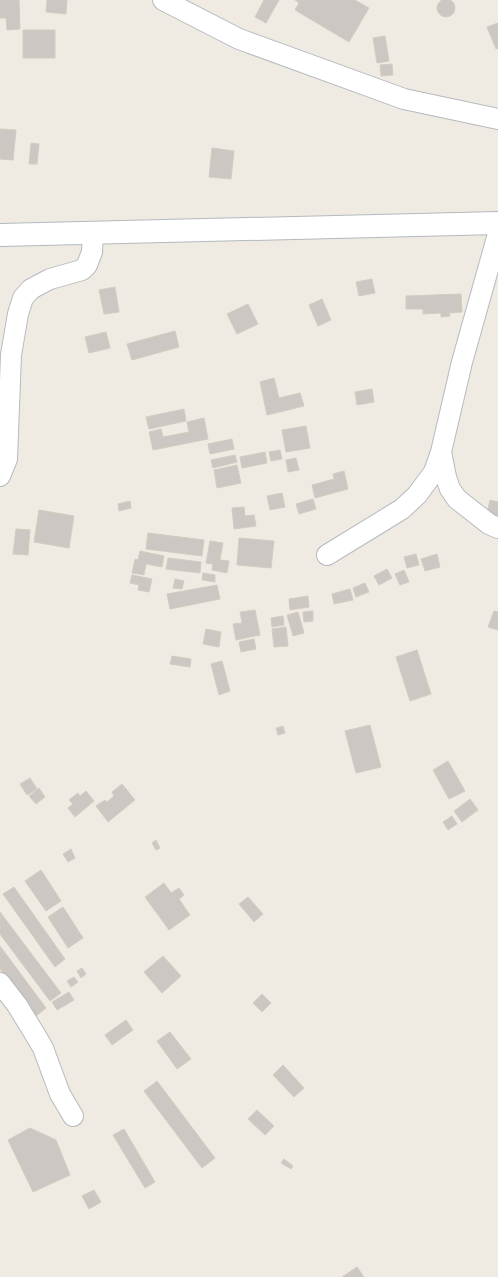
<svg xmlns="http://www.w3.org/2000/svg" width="498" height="1277" viewBox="0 0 498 1277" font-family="'DM Sans',sans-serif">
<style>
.building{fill:#ccc7c2;stroke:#d4ccc1}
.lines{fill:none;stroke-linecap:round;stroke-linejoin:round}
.minor-casing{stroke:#b6babe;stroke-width:22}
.secondary-casing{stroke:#b4b9be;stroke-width:24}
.minor{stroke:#fff;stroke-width:20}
.secondary{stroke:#fff;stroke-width:22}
</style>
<rect width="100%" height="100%" fill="#efebe3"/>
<path class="building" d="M437 8a9 9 0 1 1 18 0a9 9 0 1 1-18 0Z
M0,0h19l1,29 -13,1 -1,-12h-6z
M47,0h20l-1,14 -20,-2z
M264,0h15l-13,23 -11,-6z
M295,0h60l14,8 -20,34 -54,-32 4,-7z
M498,23v25l-2,1 -9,-22z
M23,30h32v28h-32z
M385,36l4,25 -12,2 -4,-25z
M392,64l1,11 -12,1 -1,-11z
M0,129l16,1 -3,30 -13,-1z
M31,143l8,1 -2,20h-8z
M212,148l22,3 -3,28 -22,-2z
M372,279l3,14 -16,3 -3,-14z
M115,287l4,25 -15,2 -5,-24z
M461,294l1,18 -13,1 1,3 -9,1v-4l-18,1v-5h-17v-13z
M322,299l9,21 -13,6 -9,-21z
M248,304l10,20 -21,10 -10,-20z
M175,331l4,16 -47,13 -5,-16z
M106,332l4,16 -21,5 -4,-16z
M274,378l5,20 21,-5 4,13 -37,9 -7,-33z
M372,389l2,13 -17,3 -2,-13z
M184,409l2,12 -37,8 -3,-12z
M204,418l4,21 -55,11 -4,-18 12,-3 2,8 26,-5 -2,-10z
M306,426l4,22 -24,4 -4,-22z
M232,439l2,10 -24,5 -2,-10z
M280,450l2,9 -11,2 -2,-9z
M265,452l2,11 -25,5 -2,-11z
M235,455l2,7 -24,6 -2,-8z
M296,458l3,12 -11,2 -2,-12z
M237,465l4,18 -24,5 -3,-18z
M344,471l4,18 -33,9 -3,-13 22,-6 -1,-5z
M282,493l3,14 -15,3 -3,-14z
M313,499l3,10 -17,5 -3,-10z
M490,500l8,2v17l-12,-2z
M130,501l1,7 -12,3 -1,-7z
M244,507l1,9 9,-1 2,11 -22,3 -2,-21z
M39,510l35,6 -5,32 -35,-6z
M16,529l14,1 -2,25 -15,-1z
M148,533l56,7 -2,16 -56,-7z
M239,538l35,3 -3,27 -34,-3z
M210,541l13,2 -3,17 9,1 -2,12 -15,-3 1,-6 -7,-1z
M140,551l24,5 -2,11 -16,-3 -2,11 -12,-2 3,-14 3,1z
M416,554l3,11 -12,3 -3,-11z
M437,554l3,13 -15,4 -4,-12z
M168,558l33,4 -1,11 -34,-4z
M387,569l5,9 -13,7 -5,-9z
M404,570l5,12 -9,3 -5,-11z
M203,573l12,2v7l-13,-2z
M132,575l20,4 -3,13 -11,-2 1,-5 -9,-2z
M175,579l9,2 -2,8 -9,-1z
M365,583l4,9 -13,5 -3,-9z
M217,585l3,14 -50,10 -3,-15z
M350,589l3,11 -19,4 -2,-10z
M308,596l1,11 -19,3 -1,-11z
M255,610l5,25 -24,5 -3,-16 9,-1 -2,-11z
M313,611v10l-9,1 -1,-10z
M494,611l4,1v18l-10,-3z
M298,612l6,21 -11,3 -6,-21z
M283,616l1,9 -12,2 -1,-9z
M286,627l2,19 -14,1 -2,-18z
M206,629l15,3 -2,15 -16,-3z
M254,639l2,10 -15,3 -2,-10z
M417,650l14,44 -21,7 -14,-44z
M172,656l19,3 -1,8 -20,-3z
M222,661l8,30 -11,4 -8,-31z
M370,725l11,42 -25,6 -11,-42z
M283,726l2,7 -7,2 -2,-7z
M448,761l17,30 -16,8 -16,-29z
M30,778l7,11 -10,6 -7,-11z
M122,784l13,16 -27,22 -12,-16 9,-6 2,2 7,-6 -2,-4z
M39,788l6,9 -9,7 -7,-8z
M86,791l8,10 -19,16 -7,-9 5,-4 -4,-4 9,-7 2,3z
M470,799l8,11 -16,12 -8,-11z
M452,816l5,8 -9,6 -5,-8z
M156,840l4,8 -4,2 -4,-7z
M71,849l4,9 -7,4 -5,-8z
M41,870l20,31 -15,10 -21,-30z
M164,883l7,10 8,-5 5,7 -5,4 11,16 -21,15 -24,-33z
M14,887l51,72 -10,8 -52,-73z
M248,897l15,17 -9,8 -15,-18z
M63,907l20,31 -15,10 -20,-31z
M0,912l61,81 -11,8 -50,-67z
M0,946l46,62 -10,8 -36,-47z
M163,956l18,20 -19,17 -18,-21z
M82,968l4,6 -5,4 -4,-7z
M74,977l4,5 -7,5 -4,-6z
M69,992l5,8 -17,10 -5,-8z
M262,994l9,9 -9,9 -9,-9z
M126,1020l7,10 -21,15 -7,-10z
M170,1032l21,27 -14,10 -20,-28z
M283,1065l21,23 -10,9 -21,-22z
M157,1081l58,77 -13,10 -58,-77z
M257,1110l17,16 -9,9 -17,-16z
M30,1128l26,12 14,35 -37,17 -25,-52z
M124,1129l31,53 -10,6 -32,-53z
M284,1159l9,7 -2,3 -10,-6z
M94,1190l7,12 -12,7 -7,-13z
M357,1267l7,10h-22z"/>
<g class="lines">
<defs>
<path id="minor" d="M163,0l76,39 165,60 94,20
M441,452l5,25 4,12 7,10 32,25 9,4
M0,476l7,-17 4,-104 7,-41 5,-16 8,-9 19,-10 32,-9 5,-5 5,-13 1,-19
M327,555l75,-46 15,-14 17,-23 7,-20 21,-90 36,-128
M0,983l17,22 19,31 7,12 17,46 13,22"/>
<path id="secondary" d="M0,235l498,-12"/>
</defs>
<use href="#minor" class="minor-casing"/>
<use href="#secondary" class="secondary-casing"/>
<use href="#minor" class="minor"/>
<use href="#secondary" class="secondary"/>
</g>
</svg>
